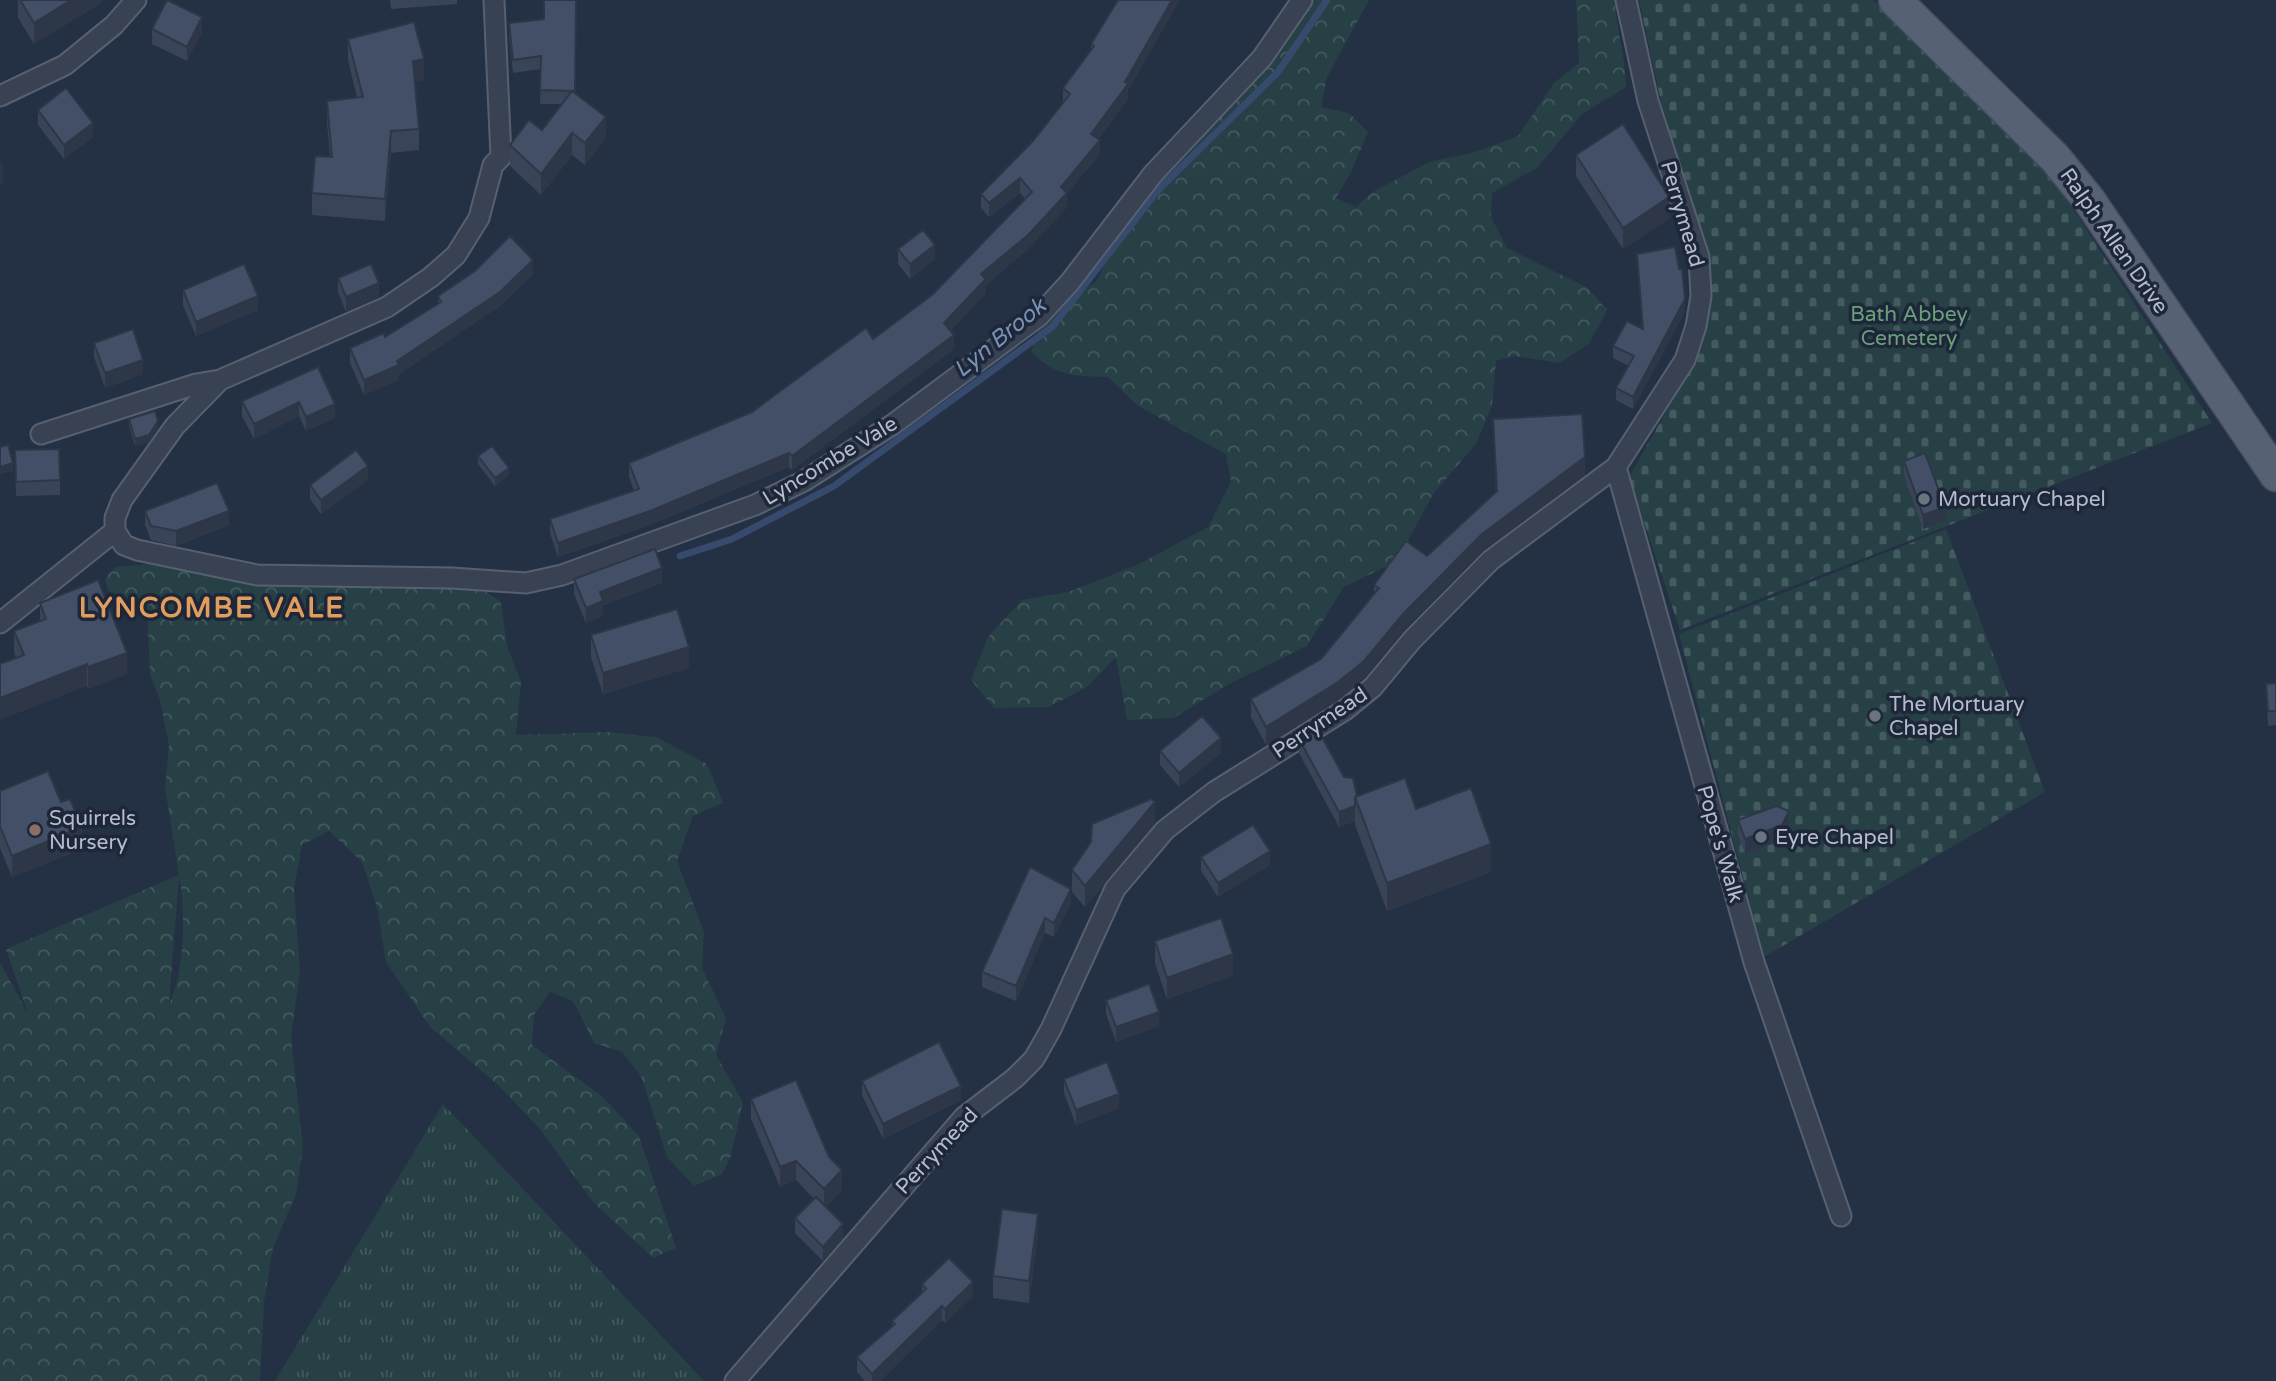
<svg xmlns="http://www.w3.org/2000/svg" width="2276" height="1381" viewBox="0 0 2276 1381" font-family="'Varela Round',sans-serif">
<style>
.grass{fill:url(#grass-tufts)}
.forest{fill:url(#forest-crowns);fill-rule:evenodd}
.cemetery{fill:url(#cemetery-stones)}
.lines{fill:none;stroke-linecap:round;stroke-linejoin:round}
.stream{stroke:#364a6d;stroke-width:7}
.minor-casing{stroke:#566071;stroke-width:23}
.primary-casing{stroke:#424b5d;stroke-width:35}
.minor{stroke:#384253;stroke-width:19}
.primary{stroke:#566173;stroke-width:32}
.wall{fill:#394458}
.shaded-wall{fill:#2e3747}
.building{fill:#424f66;stroke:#2e3747;stroke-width:2}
.worship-dot{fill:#6b7280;stroke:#1d2739;stroke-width:2.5}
.education-dot{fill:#8d6e63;stroke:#1d2739;stroke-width:2.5}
.labels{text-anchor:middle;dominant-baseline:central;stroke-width:7;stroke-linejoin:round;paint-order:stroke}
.street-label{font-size:21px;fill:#b5bdcd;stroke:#1d2739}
.park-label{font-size:21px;fill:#6aa079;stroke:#1d2739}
.poi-label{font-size:21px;fill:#b5bdcd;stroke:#1d2739;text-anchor:start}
.water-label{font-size:23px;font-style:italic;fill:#7a91b7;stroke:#1d2739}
.district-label{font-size:28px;font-weight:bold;letter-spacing:2px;fill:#e09d5d;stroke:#1d2739}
</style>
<defs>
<pattern id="grass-tufts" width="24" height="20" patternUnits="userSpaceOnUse" patternTransform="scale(1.75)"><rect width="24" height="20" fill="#264045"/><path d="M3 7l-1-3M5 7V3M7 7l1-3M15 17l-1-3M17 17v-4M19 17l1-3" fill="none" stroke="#435a5f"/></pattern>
<pattern id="forest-crowns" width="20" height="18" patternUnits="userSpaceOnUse" patternTransform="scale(1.75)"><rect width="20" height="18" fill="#264045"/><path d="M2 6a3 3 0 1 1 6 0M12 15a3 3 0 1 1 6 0" fill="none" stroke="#435a5f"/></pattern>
<pattern id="cemetery-stones" width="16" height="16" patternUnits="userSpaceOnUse" patternTransform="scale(1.75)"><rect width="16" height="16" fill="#264045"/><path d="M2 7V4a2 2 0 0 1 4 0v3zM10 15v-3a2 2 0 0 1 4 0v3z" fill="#435a5f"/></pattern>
</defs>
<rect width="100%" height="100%" fill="#243044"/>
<path class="grass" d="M443,1104l261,277h-429z"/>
<path class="forest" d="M1311,0h58l-42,77 -6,30 28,6 19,19 -17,40 -15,26 20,9 17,-15 56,-30 46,-10 43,-16 36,-53 25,-20 -3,-63h39c1,30 11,57 11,87l-44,27 -45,54 -45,25 -1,24 16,31 81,40 19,22 -18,34 -30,19 -45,-7 -18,5 -4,45 -16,38 -43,50 -36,67 -53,26 -37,59 -76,37 -58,35 -46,2 -11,-63 -29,30 -38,20 -55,1 -23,-28 17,-43 34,-37 46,-8 69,-27 71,-38 23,-45 -5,-28 -88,-48 -30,-29c-35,-1 -50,0 -77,-25l9,-28 28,-25 28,-17 26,-55z
M152,564l97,14 227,7 25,17 6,45 14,34 -5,54 91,-3 49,5 51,27 16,39 -30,13 -16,45 27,71 -2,36 24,50 -10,37 27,47 -12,54 -9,18 -28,12 -27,-29 -26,-81 -19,-24 -28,-9 -21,-42 -23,-9 -16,23 -2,30 71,52 36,39 37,112 -23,10 -60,-56 -54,-74 -41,-43 -68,-58 -44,-65 -9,-55 -15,-45 -33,-31 -27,14 -8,44 6,82 -9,65 12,111 -7,47 -23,54 -9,54 -4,79h-260v-419l28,52 -22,-65 173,-74 -14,-88 4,-42 -9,-45 -10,-25 -3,-66 -19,-11 -20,-7 -3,-12 10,-12zM179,876c7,34 6,97 -10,128z"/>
<path class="cemetery" d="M1639,0h234l185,186 154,237 -532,207 -51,-153 65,-114 15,-49v-52l-48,-160z
M1946,529l99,263 -281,165 -85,-323z"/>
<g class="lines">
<path class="stream" d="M680,556l52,-17 102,-53 218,-159 106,-137 120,-118 49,-72"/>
<defs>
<path id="minor" d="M0,96l65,-31 49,-40 22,-25
M41,434l155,-50 24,-4
M1616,467l138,495 87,254
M115,531l9,14 13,5 120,25 195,3 74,5 36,-8 193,-70 49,-24 88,-56 147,-109 31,-34 83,-108 109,-116 40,-58
M0,623l115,-92v-13l7,-18 53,-74 45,-46 167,-73 44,-30 25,-22 23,-37 14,-53 8,-8 -7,-157
M735,1381l229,-264 51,-39 19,-19 17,-30 64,-140 50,-59 49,-38 131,-82 28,-23 39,-47 79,-80 125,-93 69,-107 11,-34 5,-30 -2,-39 -51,-156 -22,-101"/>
<path id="primary" d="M1895,0l160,158 34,42 187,275"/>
</defs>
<use href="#minor" class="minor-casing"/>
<use href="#primary" class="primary-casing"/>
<use href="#minor" class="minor"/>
<use href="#primary" class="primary"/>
</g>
<path class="wall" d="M18,0h83v3l-67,41 -16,-26z
M390,0h67v4l-66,5z
M576,0l-1,93 31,45 -21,27 -13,-10 -31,40 -31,-29v-21l32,-15 19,-26h-21l1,-35 -28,4 -4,-37v-13l35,-4z
M1118,0l10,99 -30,40 2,15 -33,39v14l-39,42 -42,36v8l-36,38 4,18 -162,121 -3,-3 -139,58 -92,32 -8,-24v-14l84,-28 -5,-14v-14l123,-51 121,-73 59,-44 93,-96 -5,-6 -31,24 -8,-9v-14l52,-53 30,-39v-14l28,-38v-6z
M152,29l50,3 -15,29 -35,-17z
M348,39l76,41 -9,2 4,47v21l-28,3 -6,68 -73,-6v-22l18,-36 -3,-35v-21l30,-3 -9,-38z
M38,110l55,27 -29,22 -26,-34z
M1576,155l93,64 -46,30 -47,-73z
M898,249l37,10 -25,20 -12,-15z
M1637,254l48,57 -52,98 -17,-9v-12l13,-22 -16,-8v-12l29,-17z
M533,274l-33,32 -101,68v6l-35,15 -14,-32v-15l35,-11 53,-33v-8z
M338,278l41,19 -33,15 -8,-20z
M183,290l75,20 -62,26 -13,-31z
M94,343l49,31 -38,14 -11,-31z
M318,367l17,51 -29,13 -7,-15 -45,23 -12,-23v-15z
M129,419l29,9 -9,14 -14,4 -6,-20z
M1493,419l92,56 -103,76 -79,80 -39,47 -26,22 -72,45 -15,-28v-18l70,-40 53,-65v-9l53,-29 69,-64z
M15,450l45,30v15l-44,1z
M478,456l31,19 -14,11 -17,-22z
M1904,461l41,60 -22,8 -19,-53z
M368,480l-47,34 -11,-15v-14z
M145,511l84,14 -53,21 -25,-6 -6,-15z
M574,579l88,4 -59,22v11l-17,7 -12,-29z
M40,603l87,71 -39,15 -1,-3 -71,-28 -2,-6v-21l26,-10z
M591,635l98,33 -86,26 -12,-37z
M2276,683v42l-8,1 -2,-42z
M1299,739l45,38 13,19 59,13 75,63 -104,39 -32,-86v-4l-16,6 -40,-74z
M1160,751l61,2 -42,34 -19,-22z
M0,791l61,11 21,47 -70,28 -12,-29z
M1738,820l51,5 -7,15 -37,14 -7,-20z
M1155,823l-70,84 -13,-15v-22l19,-28z
M1201,857l69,8 -52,32 -17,-26z
M1030,867l41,36 -17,34 -9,-4 -29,68 -34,-14v-15z
M1155,941l78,35 -66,23 -12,-36z
M1106,1000l53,26 -43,16 -10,-28z
M1064,1079l55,29 -43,17 -12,-32z
M862,1081l99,19 -78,39 -21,-44z
M751,1099l91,91 -16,17 17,31 -20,23 -28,-28v-15l19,-19 -18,-19 -16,7 -29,-68z
M1038,1235l-9,68 -36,-5v-22z
M922,1284l51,12 -28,27 -3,-3 -62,61h-15l-8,-9v-15l35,-30v-6l30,-28z"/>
<path class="shaded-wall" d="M71,0h30v3l-67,41v-21z
M1172,0h8l-52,91v8l-37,49v-14l34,-52z
M202,17v15l-15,29v-14z
M424,59v21l-11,3v-22z
M606,117v21l-21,27v-22z
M93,123v14l-29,22v-14z
M391,131v22l-6,68v-22z
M572,133v22l-31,40v-21z
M1100,140v14l-33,40v-1v14l-39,42 -42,36v8l-42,44v-14l37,-49 80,-87z
M3,162v21l-3,2v-22z
M1020,178v15l-31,24v-14z
M1669,197v22l-46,30v-21z
M935,245v14l-25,20v-15z
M533,260v14l-33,32 -101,68v6l-35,15v-15l33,-19z
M379,283v14l-33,15v-15z
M258,296v14l-62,26v-14z
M1685,299v12l-52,98v-12z
M954,335v14l-162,121v-14z
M143,360v14l-38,14v-15z
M299,402v14l-45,23v-15z
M335,404v14l-29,13v-14z
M158,421v7l-9,14 -14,4v-7z
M789,453v14l-139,58 -92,32v-14z
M1585,457v18l-103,76 -79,80 -39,47 -26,22 -72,45v-18l137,-113 79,-80z
M13,463v8l-13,3v-7z
M368,466v14l-47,34v-14z
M509,468v7l-14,11v-8z
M1945,507v14l-22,8v-14z
M229,511v14l-53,21v-15z
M662,568v15l-59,22v11l-17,7v-15l14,-16z
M689,647v21l-86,26v-21z
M127,653v21l-39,15v-22z
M87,664v22l-87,34v-22z
M1221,738v15l-42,34v-14z
M1155,802v21l-70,84v-21z
M1355,806v15l-16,6v-15z
M1789,811v14l-7,15 -37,14v-15z
M82,827v22l-70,28v-21z
M1491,844v28l-104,39v-28z
M1270,851v14l-52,32v-14z
M1071,889v14l-17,34v-14z
M1045,918v15l-29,68v-15z
M1233,954v22l-66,23v-21z
M1159,1012v14l-43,16v-15z
M961,1086v14l-78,39v-15z
M1119,1094v14l-43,17v-15z
M796,1161v19l-16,7v-20z
M842,1170v20l-18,19v-20z
M1038,1214v21l-9,68v-22z
M843,1224v14l-20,23v-14z
M973,1282v14l-28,27v-14z
M942,1306v14l-62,61h-8v-7z"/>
<path class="building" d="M20,0h51l-37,23z
M167,0l35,17 -15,30 -35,-18z
M544,0h32l-1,91 -35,-1 1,-34 -28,4 -4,-37 35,-4z
M1118,0h54l-47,82 3,2 -37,50 9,6 -39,47 6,6 -39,42 -47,39 5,5 -42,44 10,12 -162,121 -3,-3 -139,58 -92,32 -8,-24 89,-30 -10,-26 123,-51 114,-84 7,11 59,-44 100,-103 -12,-14 -31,25 -8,-9 52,-53 37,-47 -7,-6 31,-42 -3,-2z
M414,22l10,37 -11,2 6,68 -28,2 -6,68 -73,-6 3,-37 17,1 -5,-56 36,-4 -15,-58z
M66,88l27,35 -29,22 -26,-35z
M572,91l34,26 -21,26 -13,-10 -31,41 -31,-29 19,-25 13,10z
M1623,124l46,73 -46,31 -47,-73z
M923,230l12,15 -25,19 -12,-15z
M510,236l23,24 -33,32 -103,69 2,4 -35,15 -14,-32 34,-15 1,4 56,-35 -3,-6 37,-25z
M1675,247l4,22h3l3,30 -52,98 -17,-9 18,-32 -21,-10 14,-25 16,8 -6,-75z
M244,264l14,32 -62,26 -13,-32z
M371,264l8,19 -33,14 -8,-19z
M133,329l10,31 -38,13 -11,-30z
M318,367l17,37 -29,13 -7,-15 -45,22 -12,-23z
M155,411l3,10 -9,14 -14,4 -6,-20z
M1582,414l3,43 -103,77 -79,80 -39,47 -26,21 -72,45 -15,-28 70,-40 58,-71 -5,-3 32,-44 21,15 70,-65 -4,-72z
M8,445l5,18 -13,4v-20z
M492,446l17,22 -14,10 -17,-22z
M59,449l1,31 -44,2 -1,-32z
M356,450l12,16 -47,34 -11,-15z
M1925,453l20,54 -22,8 -19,-54z
M217,483l12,28 -53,20 -25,-5 -6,-15z
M655,549l7,19 -62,24 3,9 -17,7 -12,-29z
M98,580l29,73 -39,14 -1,-3 -87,34v-34l24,-9 -10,-24 32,-12 -6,-16z
M677,609l12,38 -86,26 -12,-38z
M2276,683v28h-8l-2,-27z
M1202,716l19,22 -42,35 -19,-22z
M1317,728l27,49 9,1 4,18 -2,1v9l-16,6 -40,-73z
M48,771l13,31 9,-3 12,28 -70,29 -12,-30v-35z
M1405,778l11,31 55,-21 20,56 -104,39 -32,-86z
M1151,799l4,3 -70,84 -13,-16 19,-28 1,-18z
M1776,806l13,5 -7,14 -37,14 -7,-19z
M1253,825l17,26 -52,32 -17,-26z
M1030,867l41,22 -17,34 -9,-5 -29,68 -34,-14z
M1221,918l12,36 -66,24 -12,-37z
M1149,984l10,28 -43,15 -10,-27z
M939,1042l22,44 -78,38 -21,-43z
M1107,1062l12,32 -43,16 -12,-31z
M796,1080l33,77 13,13 -18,19 -28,-28 -16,6 -29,-68z
M816,1197l27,27 -20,23 -28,-29z
M1002,1209l36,5 -9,67 -36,-5z
M949,1258l24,24 -28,27 -3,-3 -70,68 -15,-17 38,-33 -3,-3 34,-32 -4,-5z"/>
<g class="worship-dot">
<circle cx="1924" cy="499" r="7"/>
<circle cx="1875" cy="716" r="7"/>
<circle cx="1761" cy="837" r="7"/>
</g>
<circle class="education-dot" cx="35" cy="830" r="7"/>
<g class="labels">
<g class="street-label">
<text transform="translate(1682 214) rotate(74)">Perrymead</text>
<text transform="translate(2114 241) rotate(55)">Ralph Allen Drive</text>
<text transform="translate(830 461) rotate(-31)">Lyncombe Vale</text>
<text transform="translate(1320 723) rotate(-34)">Perrymead</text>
<text transform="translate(1720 844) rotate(74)">Pope's Walk</text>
<text transform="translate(937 1151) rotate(-47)">Perrymead</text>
</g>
<g class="park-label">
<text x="1909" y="314">Bath Abbey<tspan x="1909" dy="24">Cemetery</tspan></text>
</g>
<g class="poi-label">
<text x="1938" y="499">Mortuary Chapel</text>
<text x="1889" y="704">The Mortuary<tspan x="1889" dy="24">Chapel</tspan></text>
<text x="49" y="818">Squirrels<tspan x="49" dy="24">Nursery</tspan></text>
<text x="1775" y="837">Eyre Chapel</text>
</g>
<g class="water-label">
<text transform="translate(1000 338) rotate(-39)">Lyn Brook</text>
</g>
<g class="district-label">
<text x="212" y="608">LYNCOMBE VALE</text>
</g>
</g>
</svg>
